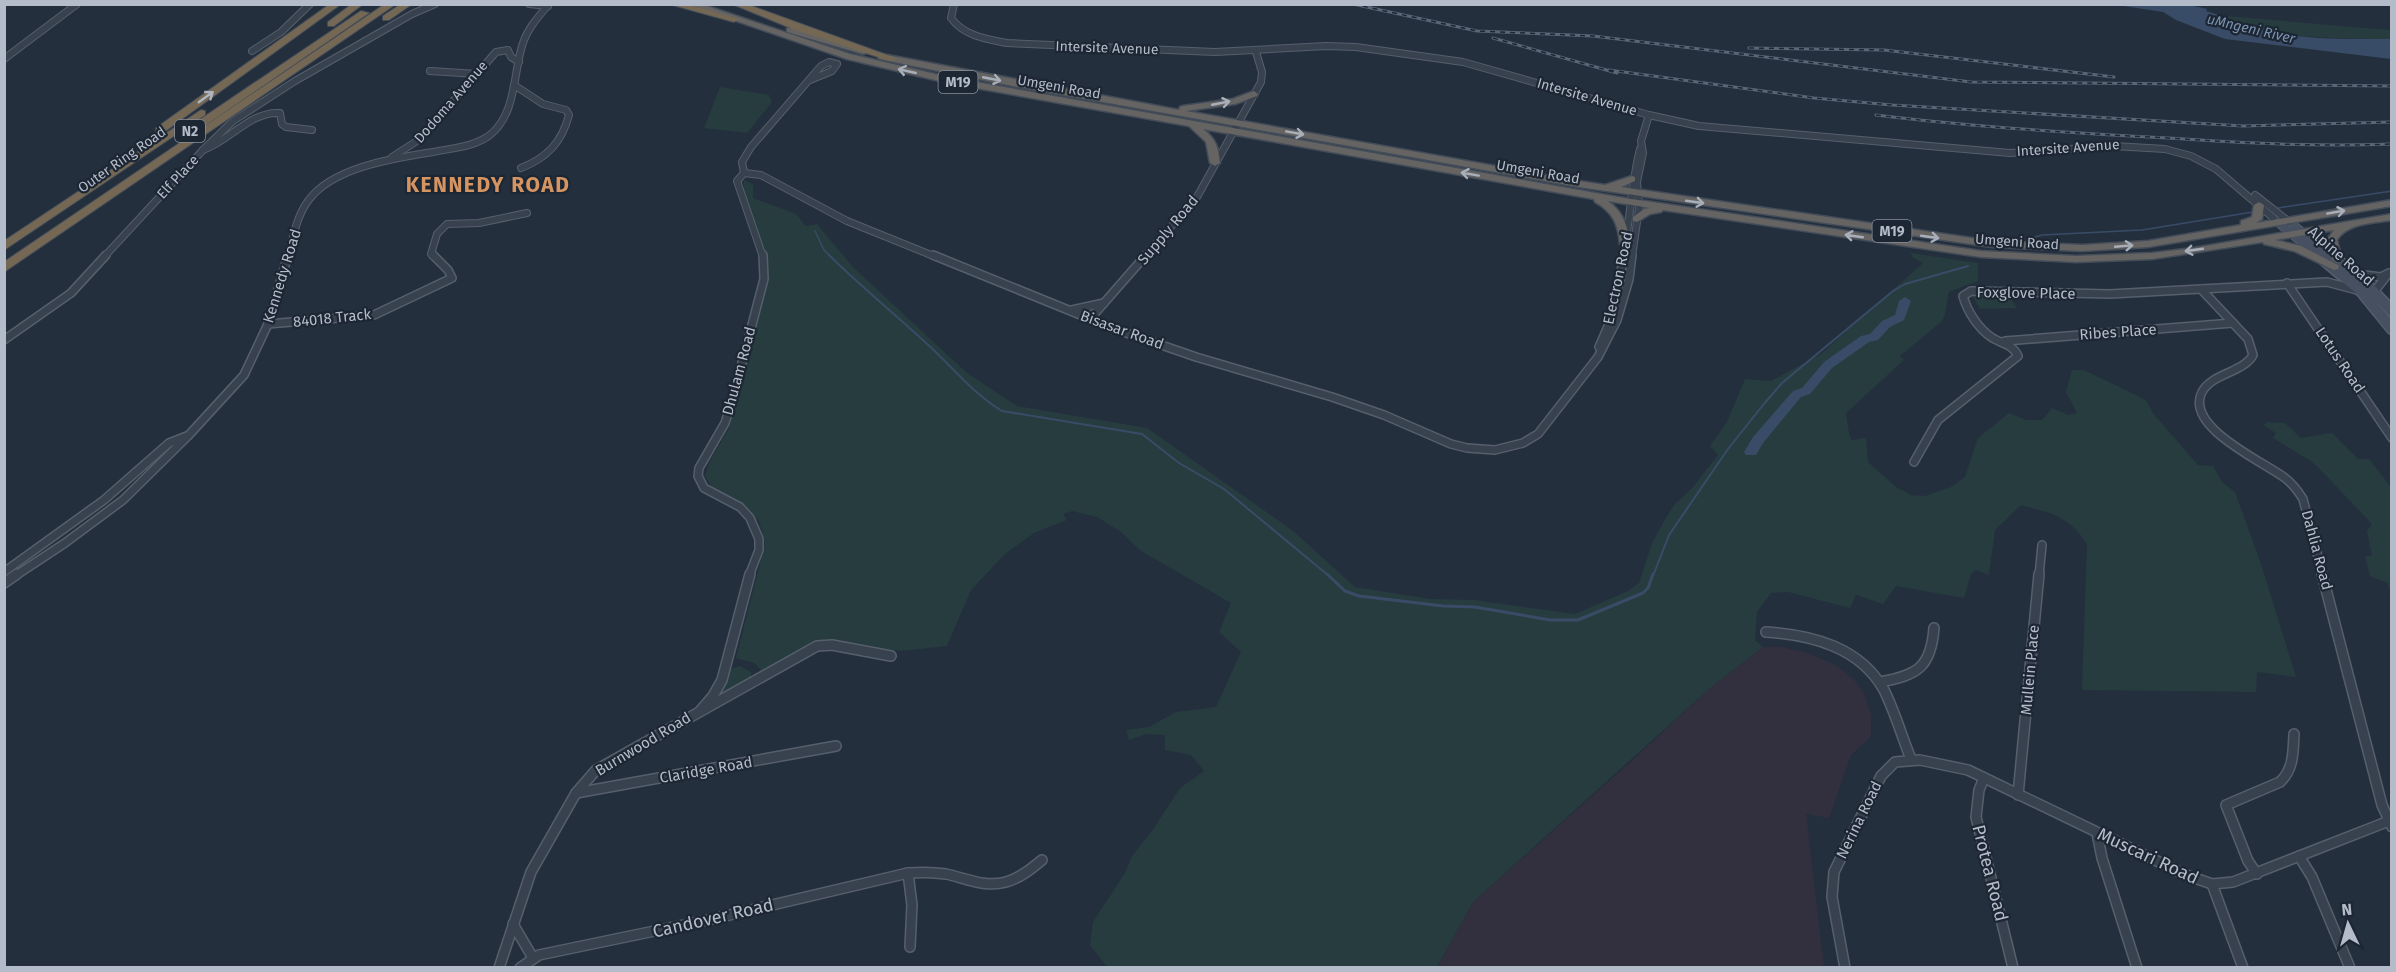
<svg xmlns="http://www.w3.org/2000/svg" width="2396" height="972" font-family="'Fira Sans',sans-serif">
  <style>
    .medical { fill: #32303f }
    .green { fill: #263c3f }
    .water { fill: #394c67 }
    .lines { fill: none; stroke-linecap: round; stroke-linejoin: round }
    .stream-far2 { stroke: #394c67; stroke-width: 1.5 }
    .stream-far1 { stroke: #394c67; stroke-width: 2 }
    .stream { stroke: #394c67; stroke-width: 3 }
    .river { fill: #394c67; fill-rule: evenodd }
    .minor-far2-casing { stroke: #565f6c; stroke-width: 8 }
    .minor-far1-casing { stroke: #565f6c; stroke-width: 10 }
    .minor-casing { stroke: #565f6c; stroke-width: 12 }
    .secondary-far1-casing { stroke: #565f6c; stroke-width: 10 }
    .secondary-casing { stroke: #565f6c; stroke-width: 13 }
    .trunk-casing { stroke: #434c59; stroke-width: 3 }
    .motorway-casing { stroke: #434c59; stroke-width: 2 }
    .minor-far2 { stroke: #38414e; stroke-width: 6 }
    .minor-far1 { stroke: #38414e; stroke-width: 7 }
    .minor { stroke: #38414e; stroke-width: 9 }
    .secondary-far1 { stroke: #465061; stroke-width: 8 }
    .secondary { stroke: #465061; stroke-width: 10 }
    .trunk { fill: #656462; fill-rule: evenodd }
    .motorway { fill: #746855; fill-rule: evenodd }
    .rail-casing { stroke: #5a6575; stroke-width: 3 }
    .rail { stroke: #1d2633; stroke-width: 1.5; stroke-dasharray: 5; stroke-linecap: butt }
    .oneway { stroke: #a8afba }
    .oneway2 { stroke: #aeb4bd }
    .labels { text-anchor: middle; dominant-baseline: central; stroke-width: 4.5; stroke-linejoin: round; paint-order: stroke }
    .far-water-label { font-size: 14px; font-style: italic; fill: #7c92b1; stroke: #1d2633 }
    .far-street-label { font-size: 14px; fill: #b4bcc9; stroke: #1d2633 }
    .shield { fill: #1d2633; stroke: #878f9c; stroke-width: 1.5 }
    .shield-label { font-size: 14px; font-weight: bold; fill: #b4bcc9 }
    .street-label { font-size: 15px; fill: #b4bcc9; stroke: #1d2633 }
    .near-street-label { font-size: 18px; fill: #b4bcc9; stroke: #1d2633 }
    .district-label { font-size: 21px; font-weight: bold; letter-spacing: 1.5px; fill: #d59563; stroke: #1d2633 }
  </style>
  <rect width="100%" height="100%" fill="#242f3e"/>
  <path class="medical" d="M1763,647h19l25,6 29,12 19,16 9,12 7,22v21l-20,19 -22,63 -23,-4 18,153 -387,1 36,-66 162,-144 74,-69z"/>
  <g class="green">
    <path d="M2225,16l165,14 1,9c-31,0 -147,0 -166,-23z"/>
    <path d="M720,87l49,8 3,7 -25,31 -43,-5z"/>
    <path d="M744,180l9,4v14l43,16 10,12 11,-2 36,43 114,106 50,33 130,22 145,102 63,57 75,12 44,1 101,14 53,-23 11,-8 13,-40 12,-22 10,-16 19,-18 25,-32 -8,-9 17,-24 18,-43 26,2 50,-27 102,-91 -10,-5 -2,-5 67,10v18l-29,11 -4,22 -3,7 -42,35 4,4 -58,53 3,21 3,6 14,-2 2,24 28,25 15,8 14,1 26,-9 14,-10 13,-39 31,-25 17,7h16l10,-12 16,7 9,-2 -11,-21 6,-22h12l62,30 7,13 45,52 15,1 10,17 12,9 27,75 34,110 -39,-5 -1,20 -174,-2 5,-146c-19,-29 -35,-30 -66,-39l-26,25 -6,45 -13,-5 -5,4 -7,24 -68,-12 -13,18 -27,-9 -6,13 -62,-16 -17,1 -14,19 -2,28 8,7 -54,42 -236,213 -36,65h-330l-17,-22 3,-23 32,-49 7,-17 20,-25 28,-43 24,-17 -13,-16 -26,-5v-15l-19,-1 -17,6 -3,-10 23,-3 27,-15 40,-5 25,-55 -22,-20 12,-29 -90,-52 -20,-19 -24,-15 -25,-6 -9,3 4,6 -33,13 -29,21 -34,36 -24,56 -46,5 -74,-9 -11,2 -54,27 -8,-8 -18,-5 29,-114 -6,-23 -12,-13 -34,-19 -8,-13 4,-13 20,-35 38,-147 1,-18 -25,-75z"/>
    <path d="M1972,295h36l9,13 -37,1z"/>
    <path d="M2267,422l18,1 16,15 31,-5 26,26h11l22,28v109l-3,-13 -18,-7 -5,-20h7l-5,-25 5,-7 -58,-61 -41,-25 3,-5 -13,-8z"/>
    <path d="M740,666l11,6v6l-32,18 12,-27z"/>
  </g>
  <path class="water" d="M2117,5h73l17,4 -1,2c18,5 33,14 51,18 43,11 91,10 134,10v20l-166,-20 -49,-19 -13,-8z"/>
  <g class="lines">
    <g class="stream-far2">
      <path d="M2278,208l114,-17"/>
      <path d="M815,231l9,19 7,7"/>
      <path d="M2028,239l14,-4 100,-5 111,-18"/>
    </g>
    <g class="stream-far1">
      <path d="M829,255c31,31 65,58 97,88 25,22 47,51 76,68l140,23 37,29 45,26 105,87"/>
      <path d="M1653,576l16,-41 59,-86 35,-44 19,-22 111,-92 12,-7 63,-18"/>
    </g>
    <path class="stream" d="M1327,574l18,17 14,5 84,10 32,1 75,13h28l65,-27 5,-5 5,-14"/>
    <path class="river" d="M1905,297l6,4 -7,19 -14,7 -12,13 -9,2 -37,26 -22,26 -9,3 -38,46 -7,12h-10l-2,-3 9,-15 40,-46 9,-3 22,-26 37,-26 9,-2 12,-13 13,-6 4,-14z"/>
    <g class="minor-far2-casing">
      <g id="minor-far2">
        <path d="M529,4l19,2"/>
        <path d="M954,4l-3,14c13,18 35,21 56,25l208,9 111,-6 30,1 107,15 186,53 50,11 311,27 104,-7 51,3 26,7 25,13 62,53"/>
        <path d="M252,51l29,-19 29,-28"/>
        <path d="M4,59l73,-55"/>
        <path d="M430,71l47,3"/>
        <path d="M514,85l29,19 23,6 3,5c-7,27 -22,43 -48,53"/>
        <path d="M203,150c27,-9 47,-39 77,-37l2,11 4,3 26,3"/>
        <path d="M392,157l28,-18 76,-87 12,-2 3,7 8,5"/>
        <path d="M744,173l17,2 86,46 89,36"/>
        <path d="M744,173l-2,-11 9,-15 70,-81 8,-4 8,2 -5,7 -22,9"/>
        <path d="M744,173l-7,8 26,76"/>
        <path d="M2255,195l32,25"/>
        <path d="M104,257l99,-107 30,-29 62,-40 117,-67 23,-10"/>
        <path d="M288,257c5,-18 8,-40 20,-56 24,-34 87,-43 125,-49 19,-4 41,-5 57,-17 26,-21 23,-59 32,-89 5,-17 16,-29 27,-42"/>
        <path d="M434,257l-3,-3 6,-20 10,-10 32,-1 48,-10"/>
        <path d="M1144,257l53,-60 64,-115 1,-10 -6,-20"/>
        <path d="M1623,257c7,-36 8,-72 17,-108"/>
        <path d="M1632,257l7,-49 -2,-26 6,-29 -2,-12 8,-26"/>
      </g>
    </g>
    <g class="minor-far1-casing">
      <g id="minor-far1">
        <path d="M933,255l182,74 81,28 136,40 52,18 67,29 16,4 28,2 28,-7 15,-9 60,-77 19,-37 12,-41 3,-24"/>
        <path d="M2356,274l25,3 8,-4"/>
        <path d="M2287,283l105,155"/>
        <path d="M2201,289l47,50 5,16c-10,18 -41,18 -51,37 -18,35 62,70 83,86 8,6 13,13 18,21l20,77"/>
        <path d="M2374,292l14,-18"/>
        <path d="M1072,310l32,-7"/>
        <path d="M1090,319l56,-64"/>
        <path d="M268,324l106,-9 78,-37 -4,-8 -15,-15"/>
        <path d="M4,340l67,-47 35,-38"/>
        <path d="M2005,341l228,-18"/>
        <path d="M1599,347l14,-32 11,-60"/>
        <path d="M1914,462l24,-42 80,-64c-6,-13 -17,-12 -27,-19 -13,-9 -24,-26 -28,-41l8,-5 139,3 217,-12 30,8"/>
        <path d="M4,572l100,-72 65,-57 18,-7"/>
        <path d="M15,576l50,-33 58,-43 65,-64 56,-61 24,-51 20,-69"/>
        <path d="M749,576l10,-26v-11l-9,-21 -10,-11 -36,-19 -6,-12 1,-8 26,-45 7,-22 32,-122 -1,-24"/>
        <path d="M2039,576l3,-31"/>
      </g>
    </g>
    <g class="minor-casing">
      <g id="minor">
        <path d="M2322,574l60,231 10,22"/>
        <path d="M4,583l13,-9"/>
        <path d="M1766,632c46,3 94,15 118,58 11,22 18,47 27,69"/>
        <path d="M1880,682c37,-7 51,-14 54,-54"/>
        <path d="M700,711l13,-15 9,-16 28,-106"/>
        <path d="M1984,778l-5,12 -3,27 37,151"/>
        <path d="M576,793l260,-47"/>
        <path d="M2018,795l21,-221"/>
        <path d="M2097,833l5,25 35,110"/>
        <path d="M2299,856l13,21 38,91"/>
        <path d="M908,873l4,32 -2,42"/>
        <path d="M2257,874l-9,-13 -22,-56 54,-23c14,-13 13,-30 14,-48"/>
        <path d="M2212,884l31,84"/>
        <path d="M513,924l20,34"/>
        <path d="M499,968l32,-96 45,-79 20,-23 221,-124 15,-1 59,11"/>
        <path d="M520,968l19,-13 178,-37 191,-45c13,-1 25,-1 38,1 19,4 39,14 60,8 14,-4 25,-13 36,-22"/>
        <path d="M1845,968l-13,-71 2,-25 47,-96 14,-14 25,-2 48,10 218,105 26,9 21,-2 156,-61"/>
      </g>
    </g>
    <g class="secondary-far1-casing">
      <g id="secondary-far1">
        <path d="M2278,222l42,35"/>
        <path d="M2295,227l37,30"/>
      </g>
    </g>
    <g class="secondary-casing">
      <g id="secondary">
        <path d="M2318,255l43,36 31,38"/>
        <path d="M2331,255l34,28 27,28"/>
      </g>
    </g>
    <g class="trunk-casing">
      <g id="trunk">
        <path d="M687,4h14l149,50 98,23 670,120 363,54 95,5 76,-3 42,-5 198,-34v6c-18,3 -45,3 -55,20l5,20 -5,3 -5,-3 -5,-20 7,-10 -59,10 26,6 37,19 1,2 -1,2 -4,1 -40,-19 -30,-7 -1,-2 -111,17 -76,3 -95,-5 -318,-47 -2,2 -11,2 -13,8 -4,-1v-4l11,-8 6,-1 -42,-7c15,11 20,25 22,43l-5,3 -5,-3c-2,-20 -7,-32 -25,-42l-1,-3 -391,-70c12,9 16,19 17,34l-5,3 -5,-3 -4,-21 -17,-16 -241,-43 -101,-24z"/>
        <path d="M787,28h6l77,24 -7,2 -76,-22z"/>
        <path d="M882,54l297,56 1,-3 3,-1 50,-7 21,-8 4,3 -1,2 -22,8 -49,7 393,70 26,4 27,-9 3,1v4l-14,6 371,54 90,4 66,-4 93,-16v-4l11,-4 2,-12 5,-3 5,3 -2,14 -6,4 136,-23v6l-244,41 -66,4 -90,-4 -413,-60 -566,-101 -134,-27 -1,-2z"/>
      </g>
    </g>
    <g class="motorway-casing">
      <g id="motorway">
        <path d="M330,4h11l-177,128h-8v-4z"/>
        <path d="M352,4h11l-29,22h-6v-4z"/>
        <path d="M385,4h11l-392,268v-10z"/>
        <path d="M401,4h11l-23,16h-6v-4z"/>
        <path d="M669,4h17l53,15 -5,3z"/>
        <path d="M732,4h14l152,55 -8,2 -97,-32z"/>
        <path d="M361,11l8,2 -169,116h-8v-4z"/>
        <path d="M201,110l4,1v4l-201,135v-9z"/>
      </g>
    </g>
    <use href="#minor-far2" class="minor-far2"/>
    <use href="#minor-far1" class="minor-far1"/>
    <use href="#minor" class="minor"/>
    <use href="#secondary-far1" class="secondary-far1"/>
    <use href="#secondary" class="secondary"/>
    <use href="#trunk" class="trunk"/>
    <use href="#motorway" class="motorway"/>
    <g class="rail-casing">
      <g id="rail">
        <path d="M1353,4l124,27 116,5 378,46 421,4"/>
        <path d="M1493,38l124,35"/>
        <path d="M1749,48l135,2 230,27"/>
        <path d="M1609,70l205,28 78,7 351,21 149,-4"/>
        <path d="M1876,115c97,12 194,18 292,23 75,5 149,9 224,6"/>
      </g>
    </g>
    <use href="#rail" class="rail"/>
  </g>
  <defs><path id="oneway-shaft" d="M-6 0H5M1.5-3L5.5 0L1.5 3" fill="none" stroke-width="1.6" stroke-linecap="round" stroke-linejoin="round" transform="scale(1.5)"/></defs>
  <g class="oneway">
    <use href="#oneway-shaft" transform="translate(907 71) rotate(-167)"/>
    <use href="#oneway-shaft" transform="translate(992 79) rotate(11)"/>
    <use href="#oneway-shaft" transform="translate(1221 103) rotate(-11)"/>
    <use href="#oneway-shaft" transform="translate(1295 133) rotate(10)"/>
    <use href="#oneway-shaft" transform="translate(1470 174) rotate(-170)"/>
    <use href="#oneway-shaft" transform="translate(1695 202) rotate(8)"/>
    <use href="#oneway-shaft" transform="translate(2336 212) rotate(-10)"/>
    <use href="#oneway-shaft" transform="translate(1854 236) rotate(-172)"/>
    <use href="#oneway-shaft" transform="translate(1930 237) rotate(8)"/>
    <use href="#oneway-shaft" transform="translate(2124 246) rotate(-5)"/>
    <use href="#oneway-shaft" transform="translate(2194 250) rotate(172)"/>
  </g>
  <use class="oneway2" href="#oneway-shaft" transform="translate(206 97) rotate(-36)"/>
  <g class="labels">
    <g class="far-water-label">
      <text transform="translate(2251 29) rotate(13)">uMngeni River</text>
    </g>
    <g class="far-street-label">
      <text transform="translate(1107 48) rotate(2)">Intersite Avenue</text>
      <text transform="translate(1059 87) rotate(10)">Umgeni Road</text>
      <text transform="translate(1587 97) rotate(16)">Intersite Avenue</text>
      <text transform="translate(451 102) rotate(-49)">Dodoma Avenue</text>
      <text transform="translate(2068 148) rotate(-4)">Intersite Avenue</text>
      <text transform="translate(122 160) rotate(-35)">Outer Ring Road</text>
      <text transform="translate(1538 172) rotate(10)">Umgeni Road</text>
      <text transform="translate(178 177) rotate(-47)">Elf Place</text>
      <text transform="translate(2017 242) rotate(4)">Umgeni Road</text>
    </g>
    <g class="shield">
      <rect x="938.5" y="71" width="39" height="22" rx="4.5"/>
      <rect x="175" y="120" width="30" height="22" rx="4.5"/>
      <rect x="1872.5" y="220" width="39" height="22" rx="4.5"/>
    </g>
    <g class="shield-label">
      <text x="958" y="82">M19</text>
      <text x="190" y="131">N2</text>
      <text x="1892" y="231">M19</text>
    </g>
    <g class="street-label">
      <text transform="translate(1168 230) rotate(-50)">Supply Road</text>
      <text transform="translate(2341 256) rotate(41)">Alpine Road</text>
      <text transform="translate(282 276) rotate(-73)">Kennedy Road</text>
      <text transform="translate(1618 278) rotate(-78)">Electron Road</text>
      <text transform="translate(2026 293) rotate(1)">Foxglove Place</text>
      <text transform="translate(332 318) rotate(-6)">84018 Track</text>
      <text transform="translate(1122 330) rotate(20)">Bisasar Road</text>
      <text transform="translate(2118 332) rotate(-4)">Ribes Place</text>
      <text transform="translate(2340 360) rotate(56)">Lotus Road</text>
      <text transform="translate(739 371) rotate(-75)">Dhulam Road</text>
      <text transform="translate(2317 550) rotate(75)">Dahlia Road</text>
      <text transform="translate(2030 670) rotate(-85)">Mullein Place</text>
      <text transform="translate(643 744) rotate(-31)">Burnwood Road</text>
      <text transform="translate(706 770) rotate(-10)">Claridge Road</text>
      <text transform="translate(1859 820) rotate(-64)">Nerina Road</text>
    </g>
    <g class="near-street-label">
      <text transform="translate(2148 856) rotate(25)">Muscari Road</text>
      <text transform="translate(1990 873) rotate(76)">Protea Road</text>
      <text transform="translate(713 918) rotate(-13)">Candover Road</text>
    </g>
    <g class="district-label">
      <text x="488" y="185">KENNEDY ROAD</text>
    </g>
  </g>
  <rect width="2396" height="972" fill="none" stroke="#b4bcc9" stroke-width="12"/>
  <g transform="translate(2348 924) rotate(355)" stroke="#1d2633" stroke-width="4.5" paint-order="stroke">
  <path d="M0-4.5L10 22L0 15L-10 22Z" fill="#b4bcc9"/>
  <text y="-9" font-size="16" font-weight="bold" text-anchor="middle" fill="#b4bcc9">N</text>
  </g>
</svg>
